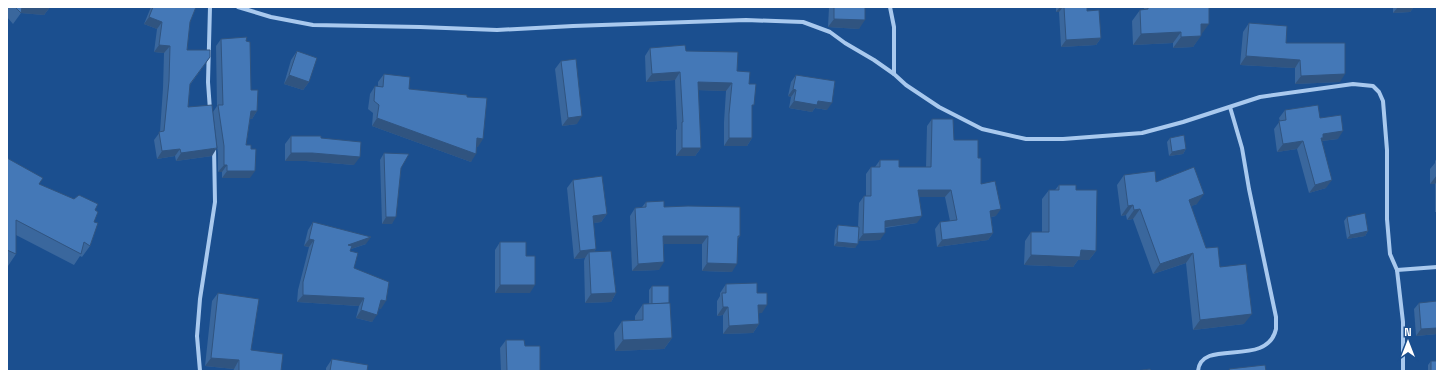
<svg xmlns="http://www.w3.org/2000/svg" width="1444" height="378" font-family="'Space Grotesk',sans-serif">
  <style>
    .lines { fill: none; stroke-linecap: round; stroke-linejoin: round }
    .minor { stroke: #a9c9ee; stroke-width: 4 }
    .wall { fill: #3a679d }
    .shaded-wall { fill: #305480 }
    .building { fill: #4478b7; stroke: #305480 }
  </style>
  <rect width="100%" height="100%" fill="#1b4f8f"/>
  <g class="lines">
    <g class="minor">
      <path d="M238,7l33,10 42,8 107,2 77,3 76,-4 173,-6 57,2 27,10 15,11 29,17 20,14 12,11 33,22 43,22 44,10h37l79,-6 41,-11 77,-25 93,-13 20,2 6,6 4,9 4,49v69l3,35 7,16 6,52v49"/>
      <path d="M890,7l4,20v47"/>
      <path d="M210,110l-2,-28 2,-75"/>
      <path d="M1397,270l40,-3"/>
      <path d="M200,371l-3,-35 3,-37 15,-97 -1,-55"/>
      <path d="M1198,371c3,-34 69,-2 78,-42 0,-3 0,-8 0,-12l-27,-128 -7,-41 -12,-41"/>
    </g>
  </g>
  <g class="wall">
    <path d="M7,7h43l-6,8 -23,-2 -8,11 -6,-7z"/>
    <path d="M151,7h45l-6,15 -3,28 23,7 -20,28 -2,22 24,49 -36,5 -1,-5 -18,3 -3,-19 6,-8 3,-44 1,-35 -10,-1 3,-23 -13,-5z"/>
    <path d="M829,7h36l-6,22 -31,-2z"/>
    <path d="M1056,7h31v4l14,27 -5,7 -35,2 -2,-35h-3z"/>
    <path d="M1145,7h64l-8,28 -8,12 -20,1v-5l-40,2 -1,-24 8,-11h3z"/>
    <path d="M1393,7h21l-4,5 -17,1z"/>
    <path d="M1249,23l37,20 54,39 -45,2v-16l-55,-3 3,-33z"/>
    <path d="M221,39l25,2 5,49 6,21 -5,8h-2l-4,26 4,33h-28v-6h-4v-18l-5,-42 4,-6 -1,-60z"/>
    <path d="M650,48l36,3 51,20 12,13 3,24v30l-5,8h-23v-24l2,-31 -28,-1 3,58 -6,8h-19v-26l1,-1 -2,-49 -29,2 -1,-26z"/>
    <path d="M297,51l12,31 -6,8 -19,-6 7,-24z"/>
    <path d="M561,61l16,63 -15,2 -7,-57z"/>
    <path d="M384,74l25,15 58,8 11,50 -2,-1 -5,16 -99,-36 1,-13 -5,-4 2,-15 5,-8 3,1v-5z"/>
    <path d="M796,75l31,35 -12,-2 -3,4 -23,-4 2,-11 -3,-1 3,-14z"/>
    <path d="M1285,110l35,8 18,21 -16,2 4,47 -17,5 -12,-44 -20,3 -3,-23 6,-8 -1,-3z"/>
    <path d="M932,119l22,21 24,18 3,26 15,32 -5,1 2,16 -5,7 -51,7 -2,-18 5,-7 10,-1 -5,-24h-26l-2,26 -32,5 -5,12 -22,1 -3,7 -21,-2 1,-16 3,-5 20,2 1,-24 5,-7h2v-22l5,-7h4l5,-7 19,7h27l1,-41z"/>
    <path d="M291,136l30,2 33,27 -48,-4h-21v-17z"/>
    <path d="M1170,138l16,11 -3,5 -14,2 -2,-14z"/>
    <path d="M384,153l17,15 -9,56h-10l-2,-64z"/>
    <path d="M7,158l32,26 56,26 -1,12 -4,24 -8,11 -2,-1 -6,9 -58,-30v19l-8,12 -1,-1z"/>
    <path d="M1437,158v54h-2v-28h-5v-15l5,-6v-2z"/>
    <path d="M1124,175l32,7 41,22 -6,2 15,42 14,19 24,57 -51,6 -7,-67 -33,11 -20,-55 -6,1 -1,-5 -5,1 -4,-31z"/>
    <path d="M573,180l34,34 -6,8 -8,1 3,26 -2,3 22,41 -5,9 -26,1 -1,-42 1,-3 -11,1 -7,-71z"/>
    <path d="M1059,185l17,5 20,61 -7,9h-11l-5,7 -49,-2 1,-24 6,-9h11v-33l7,-9h6z"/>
    <path d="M646,202l18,5 76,29 -3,4 -5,32 -30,-1v-27h-38l-5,26 -27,1 -2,-55 5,-8 7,-1z"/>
    <path d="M1347,217l21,14 -3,5 -18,3 -3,-18z"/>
    <path d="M313,222l53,22 -15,5 -1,2 4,17 27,41 -2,-1 -7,14 -16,-4 3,-12 -62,-4 1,-12 11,-43 -5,-1 4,-16z"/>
    <path d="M500,242l26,14 4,37h-35v-43z"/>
    <path d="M726,284l31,9 5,20h-4l1,11 -6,9 -30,1v-19l-6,1v-15l3,-5v-3z"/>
    <path d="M652,286l17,17 3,35 -8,11 -49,2 -1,-18 8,-12 13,-1v-4l8,-12h6v-14z"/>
    <path d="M218,293l33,57 30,21h-48l1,-2 -29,-3 7,-65z"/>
    <path d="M1419,303l18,31 -21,2 -2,-27z"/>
    <path d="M506,340l19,6 15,25h-39l-1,-23z"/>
    <path d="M332,359l35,12h-41v-3z"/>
    <path d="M1431,361l6,10h-9v-6z"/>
  </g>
  <g class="shaded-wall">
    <path d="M20,7h30l-6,8 -24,-2z"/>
    <path d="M1060,7h3l-4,5h-3z"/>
    <path d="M1398,7h16l-4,5 -17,1z"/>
    <path d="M149,17l13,5 -5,7 -13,-5z"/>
    <path d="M834,19l31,1 -6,9 -31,-2z"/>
    <path d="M1201,24h8l-8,11z"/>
    <path d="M1181,32l-8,11 -40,2 8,-11z"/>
    <path d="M1201,36l-8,11 -20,1 8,-11z"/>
    <path d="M1101,38l-5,7 -35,2 5,-7z"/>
    <path d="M159,45l11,1 -6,7 -10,-1z"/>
    <path d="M1246,56l54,4 -5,8 -55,-3z"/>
    <path d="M680,72l-5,8 -29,2 6,-8z"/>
    <path d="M1345,74l-5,8 -45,2 6,-8z"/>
    <path d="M289,75l20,7 -6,8 -19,-6z"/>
    <path d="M698,82l34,1 -6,8 -34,-1z"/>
    <path d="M793,89l3,1 -5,7 -3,-1z"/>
    <path d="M794,101h24l14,2 -5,7 -12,-2 -3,4 -23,-4z"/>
    <path d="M251,111h6l-5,8 -7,-1z"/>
    <path d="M582,116l-5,8 -15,2 6,-8z"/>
    <path d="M377,118l99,36 -5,8 -99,-36z"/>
    <path d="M1343,131l-5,8 -17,2 -3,5 5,-12z"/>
    <path d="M477,138l6,1 -5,8 -7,-1z"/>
    <path d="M729,138h23l-5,8h-23z"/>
    <path d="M1303,141l-6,8 -20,3 6,-8z"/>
    <path d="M217,148l-5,8 -36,5 5,-8z"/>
    <path d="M682,148h19l-6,8h-19z"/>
    <path d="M180,149l-5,7 -18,3 5,-8z"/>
    <path d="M1186,149l-3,5 -14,2 3,-4z"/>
    <path d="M291,153h21l48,4 -6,8 -48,-4h-21z"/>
    <path d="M224,165h3l-5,7h-4z"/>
    <path d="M227,171h28l-5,7h-28z"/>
    <path d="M1437,175v6l-2,3h-5z"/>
    <path d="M1332,180l-6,8 -17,5 6,-8z"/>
    <path d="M918,190h33l-6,7h-32z"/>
    <path d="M1204,194l-7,10 -15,6 7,-10z"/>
    <path d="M1133,205l-7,10 -5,1 7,-10z"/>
    <path d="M1001,209l-5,7 -11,2 5,-7z"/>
    <path d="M1140,209l-7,10 -6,1 7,-10z"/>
    <path d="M607,214l-6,8 -14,2 6,-8z"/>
    <path d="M922,216l-5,7 -38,5 6,-7z"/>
    <path d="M386,217h10l-4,7h-10z"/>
    <path d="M1368,231l-3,5 -18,3 3,-4z"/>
    <path d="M885,233l-5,7 -22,1 5,-7z"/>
    <path d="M993,233l-5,7 -51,7 5,-7z"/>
    <path d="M663,236h45l-6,8h-44z"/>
    <path d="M371,237l-5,7 -24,8 6,-7z"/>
    <path d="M309,239l5,1 -5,7 -5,-1z"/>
    <path d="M837,242l21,2 -3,4 -21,-2z"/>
    <path d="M596,249l-6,9 -1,-6 -4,6 -11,1 6,-8z"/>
    <path d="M1081,250l15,1 -7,9h-11l-5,7 -49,-2 7,-10z"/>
    <path d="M1193,253l-7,10 -33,11 7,-10z"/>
    <path d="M664,262l-5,8 -27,1 6,-7z"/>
    <path d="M707,263l30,1 -5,8 -30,-1z"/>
    <path d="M500,285h35l-5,8h-35z"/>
    <path d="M616,293l-5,9 -26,1 6,-9z"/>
    <path d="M303,295l61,3 -5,8 -62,-4z"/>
    <path d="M381,300l5,1 -5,8 -5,-1z"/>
    <path d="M758,305h9l-5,8 -10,1z"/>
    <path d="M723,307h5l-5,8 -6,1z"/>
    <path d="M361,310l16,5 -5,7 -16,-4z"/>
    <path d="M1252,314l-8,10 -51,6 7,-10z"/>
    <path d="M759,324l-6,9 -30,1 6,-8z"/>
    <path d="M1437,328v6l-21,2 5,-7z"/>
    <path d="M672,338l-8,11 -49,2 8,-11z"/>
    <path d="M211,358l28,2 -5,9 -29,-3z"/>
  </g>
  <g class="building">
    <path d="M15,7h7l-1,6z"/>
    <path d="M153,7h43l-6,15 -3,28h23v7l-20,27 -2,23 24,-2 5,43 -36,5 -1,-4 -18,2 -3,-19 5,-1 5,-50 1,-35 -11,-1 3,-23 -13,-5z"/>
    <path d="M834,7h31v13l-31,-1z"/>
    <path d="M1064,7h23v4l12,-1 2,28 -35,2z"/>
    <path d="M1148,7h61v17h-8v12l-20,1v-5l-40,2 -1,-24 8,-1z"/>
    <path d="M1249,23l38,3 -1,17h59v31l-44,2 -1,-16 -54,-4z"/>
    <path d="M247,37l-1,4 4,1 1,48h7l-1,21h-6l-5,34h5v4h5l-1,22h-28v-6h-3v-19l-6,-41h5l-2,-66z"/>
    <path d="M685,45l1,6 52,1 -1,19 13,1 -1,12h7l-2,21h-2v33h-23v-24l3,-31 -34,-1 3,66h-19v-26h1l-3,-50 -28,2 -2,-26z"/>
    <path d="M297,51l20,7 -8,24 -20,-7z"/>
    <path d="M576,59l6,57 -14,2 -7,-57z"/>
    <path d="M384,74l26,3 -1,12 58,6v2l20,1 -4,41 -6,-1 -1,16 -99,-36 2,-13 -5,-4 1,-15 8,1z"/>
    <path d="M796,75l39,6 -3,22 -14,-2 -1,4 -23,-4 2,-11 -3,-1z"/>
    <path d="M1318,105l2,13 21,-3 2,16 -20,3v4h-2l11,42 -17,5 -12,-44 -20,3 -4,-23 7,-1 -1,-10z"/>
    <path d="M932,119h21l1,21h24v18h3v26l14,-3 6,28 -11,2 3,22 -51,7 -2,-18 17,-2 -6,-30h-33l4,26 -37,5v12l-22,1 1,-38h7v-29h9v-7h19v7h32z"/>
    <path d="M1184,135l2,14 -14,3 -2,-14z"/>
    <path d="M291,136h30v2l40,4 -1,15 -48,-4h-21z"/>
    <path d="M384,153l25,1 -8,14 -5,49h-10z"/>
    <path d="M7,158l36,20 -4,6 35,15 5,-4 19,9 -3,6 3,2 -4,10 4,1 -8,23 -6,-4 -3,12 -65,-34v34l-9,-4z"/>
    <path d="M1194,167l10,27 -15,6 17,48 12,-1 2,20 26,-3 6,50 -52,6 -7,-67 -33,11 -20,-55 -6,1 -1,-5 -5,1 -4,-31 31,-4 1,11z"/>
    <path d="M602,176l5,38 -14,2 3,33 -16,2 -7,-71z"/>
    <path d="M1059,185h17v5h21l-1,61 -15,-1 -1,7 -49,-2v-23h18v-42h10z"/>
    <path d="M664,201v6l24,-1 52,1v29h-2l-1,28 -30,-1 1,-27h-45l1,26 -26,2 -3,-56 11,-1v-5z"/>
    <path d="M1365,213l3,18 -18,4 -3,-18z"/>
    <path d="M313,222l58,15 -23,8 4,1 -2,5 8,2 -4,15 35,14 -3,19 -5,-1 -4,15 -16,-5 3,-12 -61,-3v-13l11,-42 -5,-1z"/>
    <path d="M838,225l21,2 -1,17 -21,-2z"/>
    <path d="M500,242h26v14h9v29h-35z"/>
    <path d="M611,251l5,42 -25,1 -2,-42z"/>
    <path d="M757,283v10h10v12h-9l1,19 -30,2 -1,-19h-5l-1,-14h4v-9z"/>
    <path d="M652,286h17v17l-17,1z"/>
    <path d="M218,293l41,6 -8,51 32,4 -2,17h-42v-11l-28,-2z"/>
    <path d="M1437,301v27l-16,1 -2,-26z"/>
    <path d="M670,303l2,35 -49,2 -1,-19 21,-1v-16z"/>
    <path d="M506,340h18l1,6h15v25h-33z"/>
    <path d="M332,359l36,6 -1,6h-37z"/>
    <rect x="1431" y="361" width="6" height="10"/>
    <path d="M1265,365l1,6h-36l-1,-2z"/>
    <path d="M1150,369l1,2h-16z"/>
  </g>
  <rect width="1444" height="378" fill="none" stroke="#ffffff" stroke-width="16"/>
  <g transform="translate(1408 342)" stroke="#1b4f8f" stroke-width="3" paint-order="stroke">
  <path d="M0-3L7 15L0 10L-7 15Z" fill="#ffffff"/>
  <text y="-6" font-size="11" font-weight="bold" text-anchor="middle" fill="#ffffff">N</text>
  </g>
</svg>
